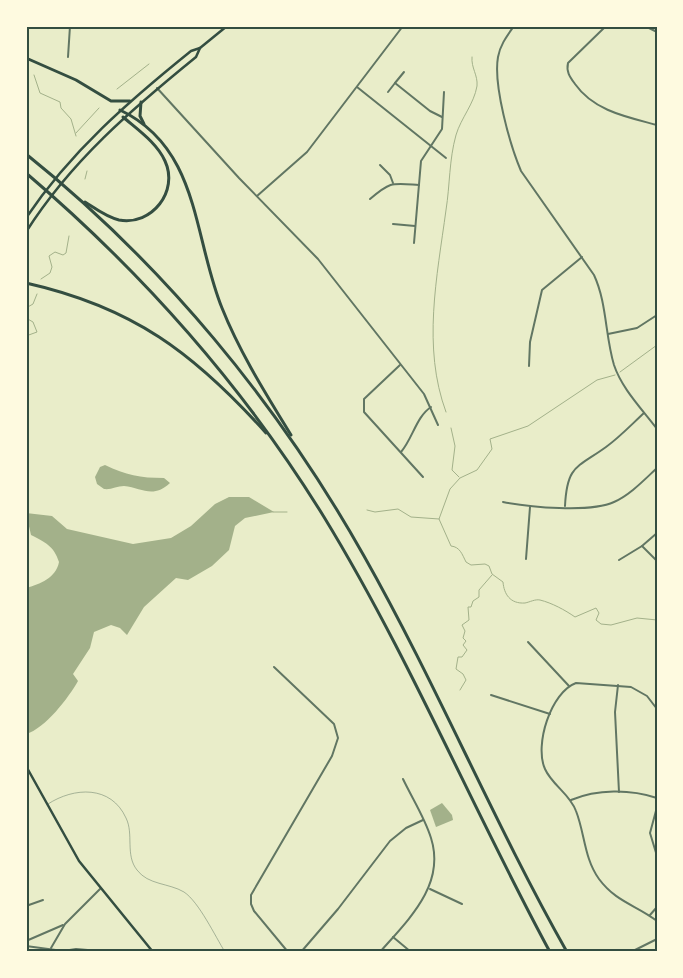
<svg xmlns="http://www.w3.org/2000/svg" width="683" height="978" font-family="Poppins,sans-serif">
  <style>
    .water { fill: #a3b18a }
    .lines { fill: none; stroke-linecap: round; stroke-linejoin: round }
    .stream { stroke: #a3b18a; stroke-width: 1 }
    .service { stroke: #617663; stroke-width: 0.5 }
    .minor { stroke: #617663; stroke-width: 2 }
    .secondary { stroke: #344e41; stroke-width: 2.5 }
    .motorway { stroke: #344e41; stroke-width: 3 }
    .neatline { fill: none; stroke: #344e41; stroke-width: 2 }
  </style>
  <rect width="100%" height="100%" fill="#e9edc9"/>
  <g class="water">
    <path d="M105,465c21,10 35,13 59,13l6,5c-17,16 -28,5 -46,3 -7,0 -13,4 -20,3l-7,-5 -2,-7 5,-10z"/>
    <path d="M229,497h20l25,15 -29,6 -10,8 -6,24 -17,16 -24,14 -12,-2 -32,29 -17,28 -7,-7 -9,-3 -17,7 -4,16 -17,26 5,7c-9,16 -33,48 -52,53v-146c14,-4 30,-10 33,-26 -5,-16 -14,-20 -28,-27l-5,-22 26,3 15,13 66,15 38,-6 20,-12 24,-22z"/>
    <path d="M442,803l10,12 1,5 -17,7 -6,-17z"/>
  </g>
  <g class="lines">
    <g class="stream">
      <path d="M34,75l6,18 20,9 1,6 10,11 5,17"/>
      <path d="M117,89l32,-25"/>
      <path d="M76,133l23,-25"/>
      <path d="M85,179l2,-8"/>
      <path d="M41,279l9,-6 2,-6 -3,-11 6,-4 8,3 3,-2 3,-17"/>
      <path d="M26,308l7,-4 4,-10"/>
      <path d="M26,318l7,4 4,10 -11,4"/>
      <path d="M620,372l37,-27"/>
      <path d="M615,375l-18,5 -69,46 -38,13 2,10 -15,21 -17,8 -10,11 -11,30 12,27c9,1 11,8 15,16l5,3 14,-1 4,2 3,8 11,8c1,12 7,22 22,21 5,-1 10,-4 15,-3 12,3 25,10 35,17l21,-9 3,5 -3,7 5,4 10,1 26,-7 20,2"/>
      <path d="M446,412c-24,-65 -9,-135 0,-202 4,-25 3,-50 10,-75 5,-17 18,-31 21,-49 1,-11 -6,-18 -5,-29"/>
      <path d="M451,428l4,18 -3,24 7,7"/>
      <path d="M367,510l8,2 23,-3 13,8 28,2"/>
      <path d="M273,512h14"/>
      <path d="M460,690l6,-10 -3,-6 -7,-5 2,-12h4l5,-7 -4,-5 3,-4 -3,-3 2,-7 -3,-6 7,-5 -1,-13h3l2,-6 6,-4v-7l13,-15"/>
    </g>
    <path class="service" d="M48,804c26,-17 63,-19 78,14 8,16 -1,37 11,52 11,15 32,13 47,22 15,10 31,44 41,60"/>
    <g class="minor">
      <path d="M514,26c-7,10 -14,19 -16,31 -5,28 12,88 23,114l73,104c13,28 11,60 20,90 8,24 28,44 43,64"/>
      <path d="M606,26l-38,37c-2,9 2,14 7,21 19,27 52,33 82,41"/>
      <path d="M645,26l12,6"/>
      <path d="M68,57l2,-31"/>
      <path d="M404,72l-9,11 35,28 12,6"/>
      <path d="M357,87l89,71"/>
      <path d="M157,88l82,90 79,81 106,135 14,31"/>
      <path d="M388,92l7,-9"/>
      <path d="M380,165l10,10 3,8"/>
      <path d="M257,196l50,-44 96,-126"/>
      <path d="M370,199c21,-18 22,-16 49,-14"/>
      <path d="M393,224l22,2"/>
      <path d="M414,243l7,-82 21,-32 2,-37"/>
      <path d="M608,334l29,-6 20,-13"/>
      <path d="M400,365l-36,34v13l59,65"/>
      <path d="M529,366l1,-24 12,-52 40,-33"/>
      <path d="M401,452c12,-14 15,-35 30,-45"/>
      <path d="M503,502c26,5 87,11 111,0 16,-7 30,-22 43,-34"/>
      <path d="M565,506c2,-41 12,-38 41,-59 14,-10 26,-23 38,-34"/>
      <path d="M642,546l15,15"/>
      <path d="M526,559l4,-52"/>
      <path d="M619,560l23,-14 15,-13"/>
      <path d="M528,642l41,44"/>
      <path d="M274,667l60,57 4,14 -6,18 -81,139v9l3,7 34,41"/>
      <path d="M618,685l-3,27 4,80"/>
      <path d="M491,695l59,19"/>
      <path d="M657,709l-10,-13 -16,-9 -55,-4c-25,9 -42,62 -31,86 7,16 25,25 31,42 9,23 8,47 23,68 17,23 37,26 58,42"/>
      <path d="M571,800c26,-11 59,-11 86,-2"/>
      <path d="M657,807l-7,26 7,23"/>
      <path d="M430,889l32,15"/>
      <path d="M26,906l17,-6"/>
      <path d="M650,915l7,-8"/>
      <path d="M393,937l18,15"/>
      <path d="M26,941l37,-16"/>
      <path d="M26,946l37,5 13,-2 35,3"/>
      <path d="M51,948l14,-24 35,-35"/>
      <path d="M301,952l37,-43 52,-68 16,-13 17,-8"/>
      <path d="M380,952c28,-32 66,-67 51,-114 -6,-20 -19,-40 -28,-59"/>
      <path d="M631,952l26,-13"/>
    </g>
    <g class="secondary">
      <path d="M26,218c45,-67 103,-117 165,-167l9,-3"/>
      <path d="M26,232c45,-71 106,-123 170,-175l4,-9 27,-22"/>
      <path d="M26,766l53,95 74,91"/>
    </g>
    <g class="motorway">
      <path d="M26,58l50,22 35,21h19"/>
      <path d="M141,102l-1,14 4,8"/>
      <path d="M120,110c80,38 73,127 102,198 18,45 44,86 69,127"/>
      <path d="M26,154c137,110 252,249 338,402 73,129 130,267 203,396"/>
      <path d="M26,173c116,99 218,214 298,344 85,139 148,291 226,435"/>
      <path d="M85,202c11,7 21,15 34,18 33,6 60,-29 46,-59 -8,-18 -27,-31 -42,-44"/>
      <path d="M26,283c107,24 168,70 240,150"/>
    </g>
  </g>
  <rect width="683" height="978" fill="none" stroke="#fefae0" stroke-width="55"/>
  <rect x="28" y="28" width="628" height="922" class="neatline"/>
</svg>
